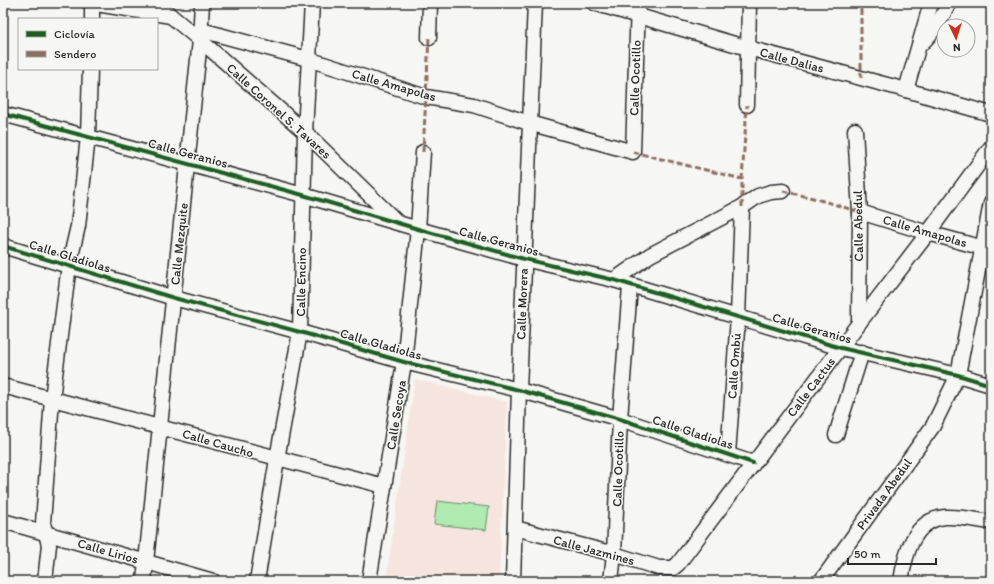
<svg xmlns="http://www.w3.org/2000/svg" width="994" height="584" font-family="Itim,sans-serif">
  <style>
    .built { fill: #f6e5de }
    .green { fill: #afebb0; stroke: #6d8b6e }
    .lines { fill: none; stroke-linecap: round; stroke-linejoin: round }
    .minor-casing { stroke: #2b2b2b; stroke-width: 17 }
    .minor { stroke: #f6f6f2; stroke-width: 14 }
    .quiet { stroke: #8d6e63; stroke-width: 3; stroke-dasharray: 6 3; stroke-linecap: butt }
    .cycleway-casing { stroke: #f6f6f2; stroke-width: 6 }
    .cycleway { stroke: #1b5e20; stroke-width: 4 }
    .labels { text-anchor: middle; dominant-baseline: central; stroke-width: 3; stroke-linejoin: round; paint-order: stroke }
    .street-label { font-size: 13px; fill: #2b2b2b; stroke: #f6f6f2 }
  </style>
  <rect width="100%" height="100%" fill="#f6f6f2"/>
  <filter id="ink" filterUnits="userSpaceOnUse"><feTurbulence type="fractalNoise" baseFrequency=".025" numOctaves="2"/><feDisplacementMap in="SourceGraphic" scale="8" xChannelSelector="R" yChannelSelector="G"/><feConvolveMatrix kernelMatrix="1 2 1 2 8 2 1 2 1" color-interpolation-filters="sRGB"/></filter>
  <g filter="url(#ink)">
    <path class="built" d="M415,379l92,23 -8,179h-113z"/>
    <path class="green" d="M437,501l52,6 -3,23 -52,-6z"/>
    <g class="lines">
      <g class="minor-casing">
        <g id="minor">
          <path d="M90,3l81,13"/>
          <path d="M157,3l14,13 29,24 105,92 91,89"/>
          <path d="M594,3l154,45 158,42 85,24"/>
          <path d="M92,19v-15"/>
          <path d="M201,30l107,29 118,38 48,8 55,18 104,29 5,-149"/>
          <path d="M429,38l1,-35"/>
          <path d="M921,44c13,-12 20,-25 28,-41"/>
          <path d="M906,90l25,-87"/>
          <path d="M747,105l2,-102"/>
          <path d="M3,114l300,81 115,34 106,30 90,21 227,68 117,27 33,10"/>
          <path d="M855,130l5,82 -1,111"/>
          <path d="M860,212l68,21 63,17"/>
          <path d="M3,246l171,52 126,34 104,30 115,28 101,29 133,44"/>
          <path d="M614,280l36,-25 92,-48 16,-11 13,-4 12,-1"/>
          <path d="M3,386l381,100"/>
          <path d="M836,435l26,-83"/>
          <path d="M728,454l10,-137 4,-110"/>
          <path d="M3,521l210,60"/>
          <path d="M515,528l99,26 45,14h14l5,-4 181,-241 69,-90 63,-86"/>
          <path d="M45,581l4,-36 -6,-22 9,-124 17,-134 9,-39 10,-89 2,-68"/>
          <path d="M144,581l56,-541 2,-37"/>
          <path d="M257,581l20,-122 23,-127 5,-200 7,-129"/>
          <path d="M369,581l35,-219 14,-133 5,-77"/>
          <path d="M513,581l6,-191 16,-387"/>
          <path d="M611,581l3,-27 6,-135 10,-133"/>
          <path d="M821,581l112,-155 25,-51 33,-172"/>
          <path d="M901,581c4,-26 12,-61 44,-64 15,-1 31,3 46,5"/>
        </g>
      </g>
      <use href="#minor" class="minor"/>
      <g class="quiet">
        <path d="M861,78v-75"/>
        <path d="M423,152l6,-114"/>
        <path d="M633,152l109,27"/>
        <path d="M783,191l30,7 47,14"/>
        <path d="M742,207v-28l5,-74"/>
      </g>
      <g class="cycleway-casing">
        <g id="cycleway">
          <path d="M3,114l300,81 115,34 106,30 90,21 227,68 117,27 33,10"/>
          <path d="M3,246l171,52 126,34 104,30 115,28 101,29 133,44"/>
        </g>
      </g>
      <use href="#cycleway" class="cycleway"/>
    </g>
  </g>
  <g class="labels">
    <g class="street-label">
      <text transform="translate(792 60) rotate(15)">Calle Dalias</text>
      <text transform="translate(635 78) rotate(-88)">Calle Ocotillo</text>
      <text transform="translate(394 85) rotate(16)">Calle Amapolas</text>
      <text transform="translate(279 111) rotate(42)">Calle Coronel S. Tavares</text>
      <text transform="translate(188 153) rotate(15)">Calle Geranios</text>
      <text transform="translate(858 226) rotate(-91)">Calle Abedul</text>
      <text transform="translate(925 231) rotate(16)">Calle Amapolas</text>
      <text transform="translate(499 241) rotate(15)">Calle Geranios</text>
      <text transform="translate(179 244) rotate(-84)">Calle Mezquite</text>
      <text transform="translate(70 256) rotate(17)">Calle Gladiolas</text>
      <text transform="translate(301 282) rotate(-89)">Calle Encino</text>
      <text transform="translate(522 304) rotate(-88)">Calle Morera</text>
      <text transform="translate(812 328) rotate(16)">Calle Geranios</text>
      <text transform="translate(381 344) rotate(16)">Calle Gladiolas</text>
      <text transform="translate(734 366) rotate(-86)">Calle Ombú</text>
      <text transform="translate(811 387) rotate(-53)">Calle Cactus</text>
      <text transform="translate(396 415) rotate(-81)">Calle Secoya</text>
      <text transform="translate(693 432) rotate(18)">Calle Gladiolas</text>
      <text transform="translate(218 443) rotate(16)">Calle Caucho</text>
      <text transform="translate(618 469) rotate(-88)">Calle Ocotillo</text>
      <text transform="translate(884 494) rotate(-54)">Privada Abedul</text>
      <text transform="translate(594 550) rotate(15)">Calle Jazmines</text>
      <text transform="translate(108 551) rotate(16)">Calle Lirios</text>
    </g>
  </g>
  <rect width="994" height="584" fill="none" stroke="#f6f6f2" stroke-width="16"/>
  <rect x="8" y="8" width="978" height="568" fill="none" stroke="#2b2b2b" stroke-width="1.5" filter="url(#ink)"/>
  <rect x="18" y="18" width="140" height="52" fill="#f6f6f2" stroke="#a5a5a2"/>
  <rect x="26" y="31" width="20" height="6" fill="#1b5e20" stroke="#a5a5a2"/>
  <text x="54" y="38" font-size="12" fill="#2b2b2b">Ciclovía</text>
  <rect x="26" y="51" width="20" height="6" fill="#8d6e63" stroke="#a5a5a2"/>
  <text x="54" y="58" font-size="12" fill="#2b2b2b">Sendero</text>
  <g transform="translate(956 38) rotate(176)"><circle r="19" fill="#f6f6f2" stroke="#a5a5a2"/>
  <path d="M0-3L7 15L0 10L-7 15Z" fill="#c8321e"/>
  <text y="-6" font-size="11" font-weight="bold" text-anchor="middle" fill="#2b2b2b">N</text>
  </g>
  <path d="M848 558v6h88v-6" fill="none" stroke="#2b2b2b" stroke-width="2"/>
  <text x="854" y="558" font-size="12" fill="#2b2b2b" stroke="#f6f6f2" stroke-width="3" paint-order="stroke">50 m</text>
</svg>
